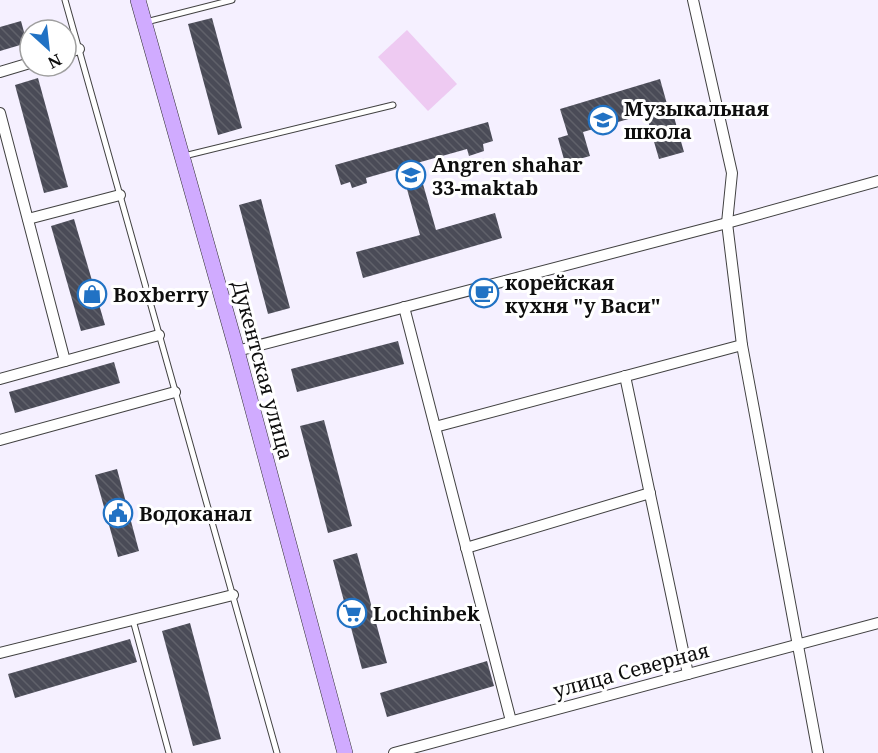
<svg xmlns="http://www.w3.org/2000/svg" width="878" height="753" font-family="'Noto Serif',serif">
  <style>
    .pitch { fill: #eecaf2 }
    .building { fill: url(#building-back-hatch) }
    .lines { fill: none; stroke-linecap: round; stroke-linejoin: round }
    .service-casing { stroke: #414141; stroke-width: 7 }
    .minor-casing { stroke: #414141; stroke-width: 12 }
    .secondary-casing { stroke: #303030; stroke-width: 16 }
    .service { stroke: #fff; stroke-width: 5 }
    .minor { stroke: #fff; stroke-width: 10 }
    .secondary { stroke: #d0abff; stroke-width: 15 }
    .labels { text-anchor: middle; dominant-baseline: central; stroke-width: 6; stroke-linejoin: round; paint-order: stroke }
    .poi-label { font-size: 20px; font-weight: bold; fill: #0e0e0e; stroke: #fff; text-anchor: start }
    .street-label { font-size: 20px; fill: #0e0e0e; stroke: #fff }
  </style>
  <defs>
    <pattern id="building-back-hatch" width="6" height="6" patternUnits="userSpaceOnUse" patternTransform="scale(1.5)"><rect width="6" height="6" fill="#4a4b57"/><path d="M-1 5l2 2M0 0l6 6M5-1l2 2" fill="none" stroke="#60616a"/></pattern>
  </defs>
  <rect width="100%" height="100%" fill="#f5f0ff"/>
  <path class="pitch" d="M407,30l50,54 -29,27 -50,-54z"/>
  <g class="building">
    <path d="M212,18l30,110 -24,7 -30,-111z"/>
    <path d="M21,21l6,22 -27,8v-24z"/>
    <path d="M38,78l30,109 -24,6 -29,-108z"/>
    <path d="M660,79l7,25 3,-1 14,49 -25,7 -13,-45 -63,18 7,24 -25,7 -7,-25 10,-3 -8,-26z"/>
    <path d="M488,122l5,19 -10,3 1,7 -15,5 -2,-7 -50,14 19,67 59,-17 7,25 -139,40 -7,-26 64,-17 -19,-67 -35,10 1,5 -15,5 -2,-6 -9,3 -6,-20z"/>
    <path d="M261,199l29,109 -22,6 -29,-109z"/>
    <path d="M74,219l31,106 -24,6 -30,-105z"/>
    <path d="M398,341l6,23 -107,28 -6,-23z"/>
    <path d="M114,362l6,21 -105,30 -6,-21z"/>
    <path d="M324,420l28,106 -24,7 -28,-107z"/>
    <path d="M117,469l22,82 -21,6 -23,-82z"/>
    <path d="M357,553l30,110 -25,6 -29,-109z"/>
    <path d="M190,623l31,116 -28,7 -31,-115z"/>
    <path d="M130,639l7,23 -122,36 -7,-24z"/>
    <path d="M487,661l7,25 -107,31 -7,-24z"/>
  </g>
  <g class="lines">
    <g class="service-casing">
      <g id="service">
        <path d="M65,0l212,753"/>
        <path d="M146,22l86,-22"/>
        <path d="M184,156l209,-51"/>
        <path d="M133,620l36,133"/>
      </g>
    </g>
    <g class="minor-casing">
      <g id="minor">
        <path d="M693,0l39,173 -5,50 15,122 76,408"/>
        <path d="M66,53l13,-4"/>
        <path d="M0,72l30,-9"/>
        <path d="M0,113l65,248"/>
        <path d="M28,219l92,-24"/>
        <path d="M404,307l107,414"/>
        <path d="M237,351l490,-128 151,-42"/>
        <path d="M625,376l63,298"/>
        <path d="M0,379l159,-44"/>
        <path d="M435,427l307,-82"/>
        <path d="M0,440l175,-48"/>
        <path d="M466,548l184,-55"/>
        <path d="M0,653l233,-58"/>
        <path d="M394,753l484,-130"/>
      </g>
    </g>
    <g class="secondary-casing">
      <path id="secondary" d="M138,0l99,351 108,402"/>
    </g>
    <use href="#service" class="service"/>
    <use href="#minor" class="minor"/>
    <use href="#secondary" class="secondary"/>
  </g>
  <defs>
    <g id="school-ring" transform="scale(1.5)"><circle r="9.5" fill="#fff" stroke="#2172c4" stroke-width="1.5"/><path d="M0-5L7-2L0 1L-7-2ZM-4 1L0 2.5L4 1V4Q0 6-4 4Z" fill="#2172c4"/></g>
    <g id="cafe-ring" transform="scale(1.5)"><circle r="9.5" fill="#fff" stroke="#2172c4" stroke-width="1.5"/><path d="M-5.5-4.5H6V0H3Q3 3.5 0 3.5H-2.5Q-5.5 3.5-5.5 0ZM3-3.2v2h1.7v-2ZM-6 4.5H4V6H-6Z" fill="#2172c4"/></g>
    <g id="shop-ring" transform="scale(1.5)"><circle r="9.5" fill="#fff" stroke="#2172c4" stroke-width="1.5"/><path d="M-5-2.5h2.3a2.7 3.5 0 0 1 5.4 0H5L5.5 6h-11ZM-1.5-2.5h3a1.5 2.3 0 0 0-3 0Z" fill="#2172c4"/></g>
    <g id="civic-ring" transform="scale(1.5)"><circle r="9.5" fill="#fff" stroke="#2172c4" stroke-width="1.5"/><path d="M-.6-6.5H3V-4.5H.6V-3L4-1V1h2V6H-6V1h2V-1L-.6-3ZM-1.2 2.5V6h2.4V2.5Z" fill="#2172c4"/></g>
    <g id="supermarket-ring" transform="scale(1.5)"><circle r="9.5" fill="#fff" stroke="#2172c4" stroke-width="1.5"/><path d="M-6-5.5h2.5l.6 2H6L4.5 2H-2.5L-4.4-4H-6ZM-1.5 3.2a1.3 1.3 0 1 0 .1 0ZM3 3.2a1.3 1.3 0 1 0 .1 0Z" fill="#2172c4"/></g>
  </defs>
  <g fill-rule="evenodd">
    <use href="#school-ring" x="603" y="120"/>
    <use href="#school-ring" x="411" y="175"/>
    <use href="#cafe-ring" x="484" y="293"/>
    <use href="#shop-ring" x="92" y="294"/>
    <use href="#civic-ring" x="118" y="513"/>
    <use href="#supermarket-ring" x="352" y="613"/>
  </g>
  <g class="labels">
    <g class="poi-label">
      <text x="624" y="108">Музыкальная<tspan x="624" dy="23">школа</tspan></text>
      <text x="432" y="164">Angren shahar<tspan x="432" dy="23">33-maktab</tspan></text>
      <text x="505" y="282">корейская<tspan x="505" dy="23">кухня "у Васи"</tspan></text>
      <text x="113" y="294">Boxberry</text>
      <text x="139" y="513">Водоканал</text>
      <text x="373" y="613">Lochinbek</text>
    </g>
    <g class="street-label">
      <text transform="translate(263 370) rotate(75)">Дукентская улица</text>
      <text transform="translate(631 670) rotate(-15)">улица Северная</text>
    </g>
  </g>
  <g transform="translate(48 48) rotate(153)"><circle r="28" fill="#ffffff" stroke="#9f9f9f" stroke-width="1.5"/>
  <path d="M0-4.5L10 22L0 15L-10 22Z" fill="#2172c4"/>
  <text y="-9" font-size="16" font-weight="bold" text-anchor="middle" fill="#0e0e0e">N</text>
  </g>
</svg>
